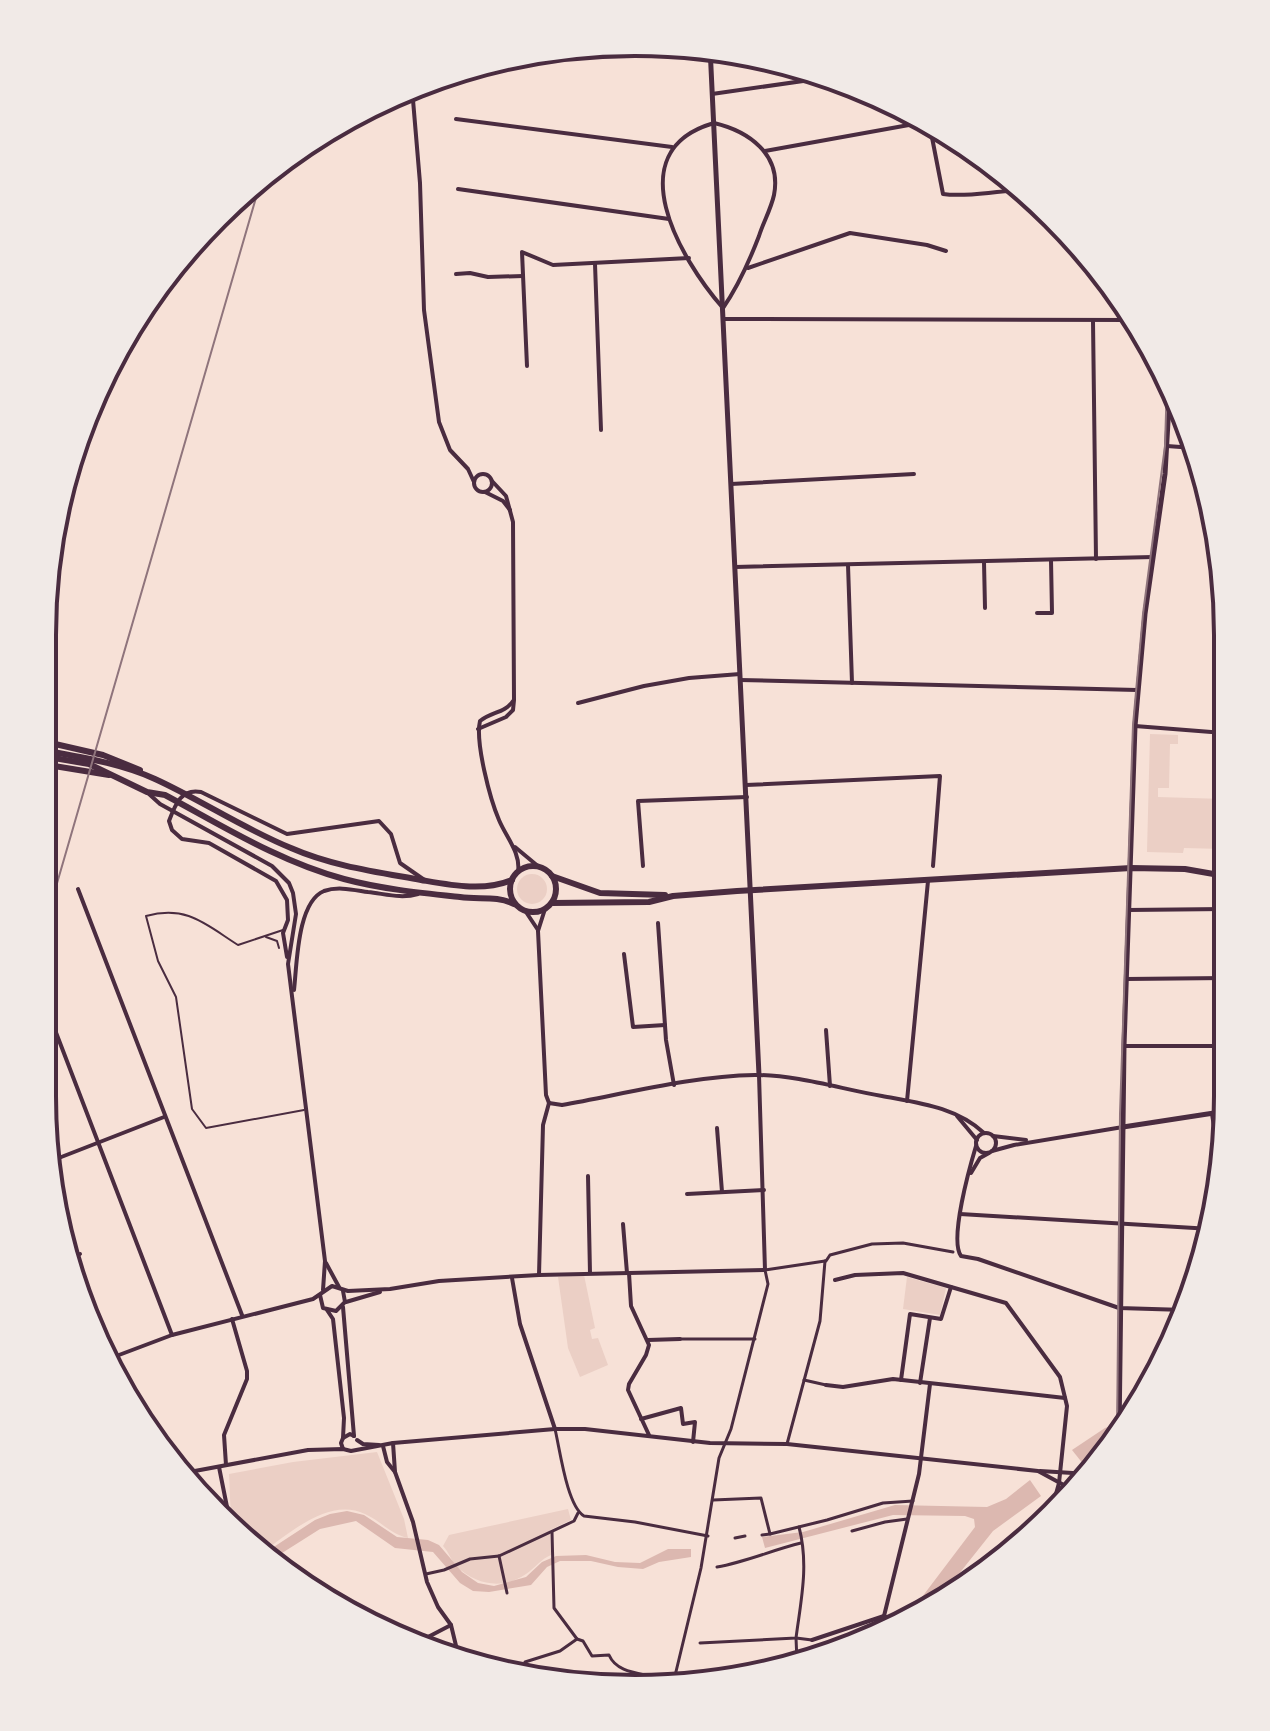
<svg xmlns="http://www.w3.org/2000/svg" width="1270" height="1731" font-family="Cabin,sans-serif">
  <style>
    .green { fill: #ebcfc5 }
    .water { fill: #dcb8b0 }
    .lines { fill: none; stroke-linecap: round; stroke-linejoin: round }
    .service { stroke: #4a2c40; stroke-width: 2 }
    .pedestrian { stroke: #4a2c40; stroke-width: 3 }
    .minor { stroke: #4a2c40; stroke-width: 4 }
    .tertiary { stroke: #4a2c40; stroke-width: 5 }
    .secondary { stroke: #4a2c40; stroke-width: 6 }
    .tram { stroke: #8f747c; stroke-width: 2 }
    .rail { stroke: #8f747c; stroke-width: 2 }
    .rim { fill: none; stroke: #4a2c40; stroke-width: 4 }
  </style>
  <rect width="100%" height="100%" fill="#f7e1d7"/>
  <g class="green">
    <path d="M1150,734l28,1v9h-8l-1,44h-11v9l66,2 -1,50 -39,-1 -1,5 -36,-1z"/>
    <circle cx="532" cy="889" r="15"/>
    <path d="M584,1275l11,53 -5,2 2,9 6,-1 10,27 -28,12 -12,-29 -10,-71z"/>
    <path d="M907,1277l39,11 -6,27 -37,-6z"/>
    <path d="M377,1452l27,67 4,19c-18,-4 -27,-17 -43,-24 -35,-17 -74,18 -101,37 -39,-30 -32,-29 -35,-77l64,-12z"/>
    <path d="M568,1509l3,11 -21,10 1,25c-10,4 -16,13 -25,19 -23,16 -49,11 -69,-7 -6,-6 -8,-15 -14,-21l6,-11z"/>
  </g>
  <g class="water">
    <path d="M1129,1419l-21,34 -24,12 -12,-15 33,-22z"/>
    <path d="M1030,1480l11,16 -48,35 -54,68 -12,7 -8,-5 56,-74 -1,-8 -9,-3 -72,-1 -128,33 -3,-11 41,-5 92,-27 92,2 19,-8z"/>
    <path d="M347,1511l17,4 33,22 31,3 11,5 23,27 16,11 16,3 32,-9 16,-15 14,-6 30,-1 29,7 25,1 28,-14h23v8l-32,5 -16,7 -25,-2 -27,-6h-31l-13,6 -16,18 -42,7 -16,-1 -13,-8 -27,-31 -38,-4 -39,-27 -36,8 -49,31 -8,-6 52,-34 15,-6z"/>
  </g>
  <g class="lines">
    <g class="service">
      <path d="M283,930l-45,15c-33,-21 -51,-40 -92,-29l12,45 18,36 16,112 14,19 98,-18"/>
      <path d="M266,937l11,4 2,7"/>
    </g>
    <g class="pedestrian">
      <path d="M826,1261l4,-6 42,-11 31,-1 50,9"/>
      <path d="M680,1339h75"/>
      <path d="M804,1380l22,5"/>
      <path d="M555,1429c5,21 12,77 29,87l51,6 73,14"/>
      <path d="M787,1444l33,-123 5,-60"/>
      <path d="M713,1500l48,-2 9,36 57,-14 56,-17 30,-2"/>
      <path d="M852,1531l33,-9 22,-3"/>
      <path d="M762,1535l8,-1"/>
      <path d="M735,1538l10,-2"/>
      <path d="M499,1556l8,37"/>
      <path d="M717,1567c29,-5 55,-17 84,-24"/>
      <path d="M426,1574l18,-4 26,-11 29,-3 75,-35 4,-8"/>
      <path d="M880,1633l3,-15"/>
      <path d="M577,1639l6,2 9,15 17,-1c6,14 21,17 36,20"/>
      <path d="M700,1643l96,-5c5,-38 13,-73 3,-111"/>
      <path d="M797,1661l-1,-23 16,2"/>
      <path d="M525,1662l35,-11 17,-12 -23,-31 -2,-76"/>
      <path d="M789,1664l-1,-7 93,-33"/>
      <path d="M673,1684l28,-116 18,-110 12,-29 37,-145 -3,-14 60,-9"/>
    </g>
    <g class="minor">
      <path d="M412,88l8,95 4,127 15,112 11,28 18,19 6,13"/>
      <path d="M712,94l119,-17"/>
      <path d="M456,119l216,28"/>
      <path d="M929,122l14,72c28,4 56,-5 85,-3"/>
      <path d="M714,123c34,8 68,31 60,72 -3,14 -11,28 -15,41 -10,26 -20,49 -36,72 -43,-49 -106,-157 -9,-185z"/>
      <path d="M765,151l166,-30"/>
      <path d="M458,189l211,30"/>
      <path d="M595,264l6,166"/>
      <path d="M748,268l102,-35 77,12 19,6"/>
      <path d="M456,274l14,-1 18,4 35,-1"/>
      <path d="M723,319l409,1"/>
      <path d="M1093,321l3,238"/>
      <path d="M126,341v1"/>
      <path d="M527,366l-5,-114 31,13 136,-7"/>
      <path d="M1167,446l27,2"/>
      <circle cx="483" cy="483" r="9"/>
      <path d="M731,484l183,-10"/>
      <path d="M485,492l18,9 7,9"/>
      <path d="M984,562l1,46"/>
      <path d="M848,565l4,118"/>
      <path d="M735,567l418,-10"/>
      <path d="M1037,613h15l-1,-53"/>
      <path d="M740,680l397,10"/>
      <path d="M513,701c-8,12 -22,11 -33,20 -5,21 10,78 19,99 7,17 22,33 19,52"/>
      <path d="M578,703l66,-17 45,-8 51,-4"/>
      <path d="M1135,726l89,7"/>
      <path d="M478,729l28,-12 7,-7 1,-10 -1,-178 -7,-26 -14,-15"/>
      <path d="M746,785l194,-9 -7,90"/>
      <path d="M149,794l11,10 112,62 17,17 4,10 3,21 -8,50 37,297 -2,29"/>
      <path d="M515,847l24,20"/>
      <path d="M643,866l-5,-65 109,-4"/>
      <path d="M78,889l164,426"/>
      <path d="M545,909l-7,22 8,164 3,8"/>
      <path d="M1128,910l97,-1"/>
      <path d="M526,912l12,18"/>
      <path d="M658,923l8,117 8,45"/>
      <path d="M624,954l9,73 32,-2"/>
      <path d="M287,957l-4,-24 5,-13 -1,-20 -11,-19 -67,-38 -27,-4 -10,-9 -3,-9c6,-16 12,-33 32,-29l86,42 92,-13 12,13 9,29 23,16"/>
      <path d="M1126,979l100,-1"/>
      <path d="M294,990c3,-25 3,-88 30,-99 14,-5 30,-1 44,1 18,2 33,7 50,2"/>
      <path d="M42,996l130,339"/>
      <path d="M826,1030l4,56"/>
      <path d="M1124,1046h102"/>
      <path d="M907,1101l21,-220"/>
      <path d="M549,1103l13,2c62,-11 130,-29 193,-30 43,0 86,14 127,21 37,7 74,11 102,37"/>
      <path d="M1212,1114l9,57"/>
      <path d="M957,1116l20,24"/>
      <path d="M717,1128l5,64"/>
      <circle cx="986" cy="1143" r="10"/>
      <path d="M993,1136l33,4"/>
      <path d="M976,1146c-6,20 -27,94 -15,110l17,3 141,49 66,2"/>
      <path d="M992,1151l22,-6 109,-18"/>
      <path d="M51,1161l113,-44"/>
      <path d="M971,1173l9,-15 9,-5"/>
      <path d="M588,1176l2,97"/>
      <path d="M687,1194l77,-4"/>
      <path d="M960,1214l251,15"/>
      <path d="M623,1224l4,49"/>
      <path d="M67,1259l13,-5"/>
      <path d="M326,1263l13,24"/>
      <path d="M629,1273l2,33 18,39 -3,10 -17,29 -1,6 21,45"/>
      <path d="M539,1275l4,-150 6,-22"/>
      <path d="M512,1278l8,46 35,105"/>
      <path d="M835,1280l20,-5 48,-2 103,30 54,74 7,29 -8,77 -8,29"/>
      <path d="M320,1295l3,13 13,3 9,-9 -2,-11"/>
      <path d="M346,1302l34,-10"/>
      <path d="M343,1307l11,129"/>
      <path d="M327,1310l6,9 11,99 -1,20"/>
      <path d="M648,1340l32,-1"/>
      <path d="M111,1358l61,-23 141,-36 19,-13 16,5 42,-2 49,-8 100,-6 226,-5 -6,-195"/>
      <path d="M901,1380l9,-66 31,5 10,-32"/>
      <path d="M920,1383l10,-65"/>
      <path d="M826,1385l17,2 50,-8 172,19"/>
      <path d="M1119,1411l19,-6"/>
      <path d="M641,1419l40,-11 2,16 12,-2 -2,20"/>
      <path d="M357,1440l6,4 16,1"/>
      <path d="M393,1443l2,29 18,50 14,60 11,25 13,18 7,29"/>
      <path d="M383,1446l4,16 8,10"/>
      <path d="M343,1449l-2,-6 2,-5 7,-4 4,2"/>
      <path d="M226,1465l-2,-30 23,-56v-8l-15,-52"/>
      <path d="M219,1467l11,55 6,10 16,12"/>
      <path d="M1040,1471l49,3"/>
      <path d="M184,1473l124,-23 35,-1 8,2 42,-8 162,-14h30l125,14 77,1 251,27 35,19"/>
      <path d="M884,1616l35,-142 11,-90"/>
      <path d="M812,1640l72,-24 15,6"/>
      <path d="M415,1641l13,-4 23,-12"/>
    </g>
    <g class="tertiary">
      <path d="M710,47l49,1028"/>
      <path d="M1123,1127l104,-16"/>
      <path d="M1119,1435l5,-389 11,-320 10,-112 20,-140 5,-88"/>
    </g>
    <g class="secondary">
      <path d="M42,741l61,14 37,15"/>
      <path d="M42,750c37,7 78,13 113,29 46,21 89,50 136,69 41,18 86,24 130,32 29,5 63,12 91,0"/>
      <path d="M42,756l47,8 58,28 18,3c58,31 115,67 179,84 37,10 78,14 116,18 19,3 36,-2 54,7"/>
      <path d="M42,764l67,11"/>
      <circle cx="533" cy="889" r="23"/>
      <path d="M552,876l48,17 65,2"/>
      <path d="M552,903l97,-1 24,-6 64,-5 394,-23 54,1 40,7"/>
    </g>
    <g class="tram">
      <path d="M1117,1438l3,-324 13,-389 10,-111 22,-168 2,-65"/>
      <path d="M1059,1504l6,-17 22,-11"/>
    </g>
    <path class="rail" d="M42,935l220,-758"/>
  </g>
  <path d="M0 0H1270V1731H0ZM635 56H635A579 579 0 0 1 1214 635V1096A579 579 0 0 1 635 1675H635A579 579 0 0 1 56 1096V635A579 579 0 0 1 635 56Z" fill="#f1eae7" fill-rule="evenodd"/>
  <path class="rim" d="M635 56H635A579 579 0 0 1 1214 635V1096A579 579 0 0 1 635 1675H635A579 579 0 0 1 56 1096V635A579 579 0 0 1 635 56Z"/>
</svg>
